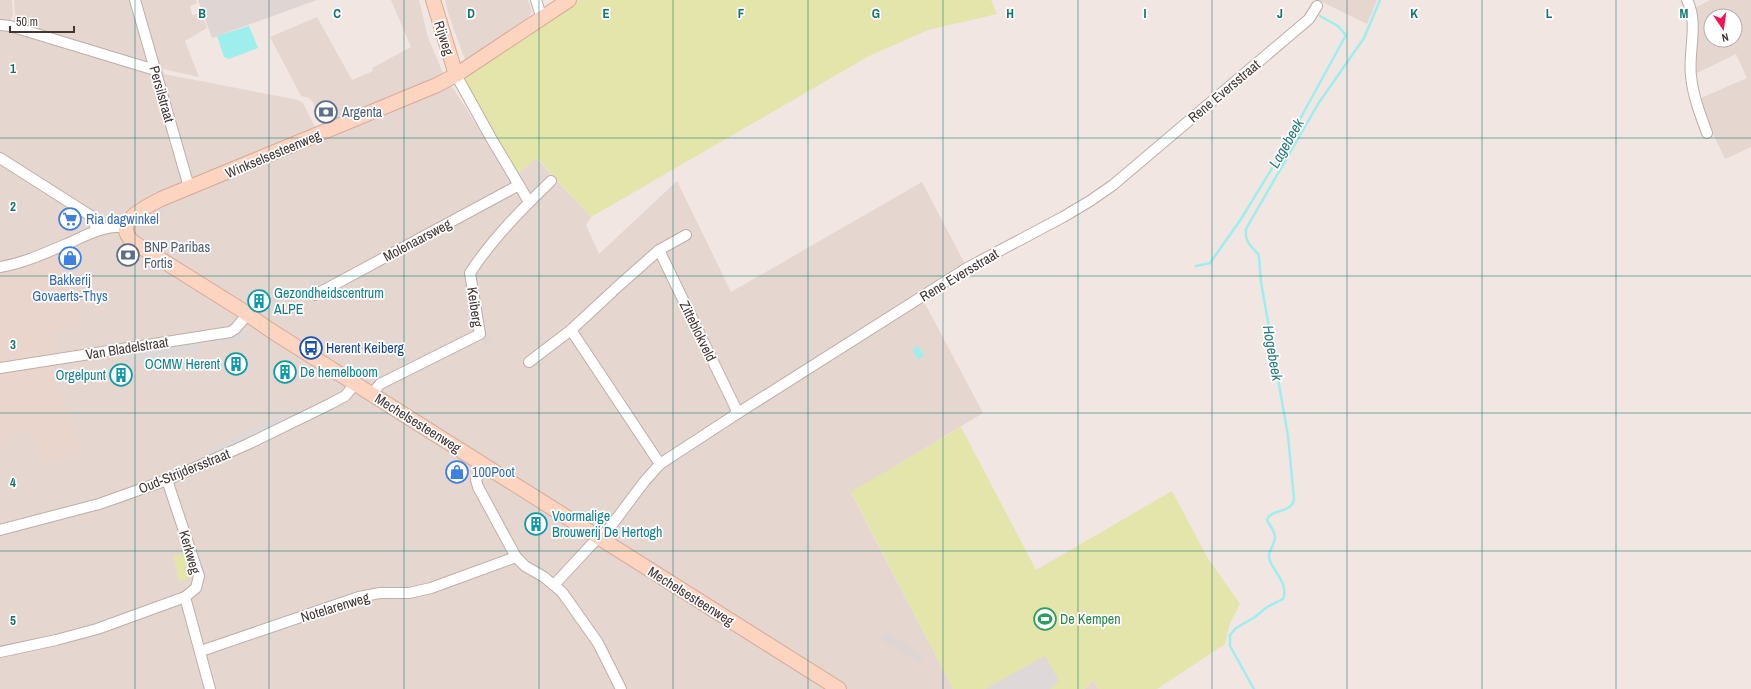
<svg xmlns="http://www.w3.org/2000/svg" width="1751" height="689" font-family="'Archivo Narrow',sans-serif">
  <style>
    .residential { fill: #e5d6d0; fill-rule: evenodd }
    .industrial { fill: #dfd6d4 }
    .education { fill: #ead5cc }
    .green { fill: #e3e5ab }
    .parking { fill: #ded9d8 }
    .water { fill: #9eeeed }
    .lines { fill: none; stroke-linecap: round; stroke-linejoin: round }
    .stream { stroke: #9eeeed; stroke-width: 2.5 }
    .street-casing { stroke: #bfaea8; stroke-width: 12 }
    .secondary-casing { stroke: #d6aa97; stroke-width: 16 }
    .street { stroke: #fff; stroke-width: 10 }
    .secondary { stroke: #fdd4c0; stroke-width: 14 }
    .grid { fill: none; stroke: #0f766e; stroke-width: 1; stroke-opacity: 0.55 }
    .labels { text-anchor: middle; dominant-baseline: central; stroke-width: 3.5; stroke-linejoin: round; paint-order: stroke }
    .street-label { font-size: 14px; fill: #423633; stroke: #fff }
    .service-label { font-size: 14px; fill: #4e5e75; stroke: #fff; text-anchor: start }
    .shop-label { font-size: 14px; fill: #366cbe; stroke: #fff; text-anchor: start }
    .culture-label { font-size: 14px; fill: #0d838f; stroke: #fff; text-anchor: start }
    .transit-label { font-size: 14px; fill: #164399; stroke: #fff; text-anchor: start }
    .leisure-label { font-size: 14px; fill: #27864d; stroke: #fff; text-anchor: start }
    .water-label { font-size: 15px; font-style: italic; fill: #277c7c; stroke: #fff }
    .grid-label { font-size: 13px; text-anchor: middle; font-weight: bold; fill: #0f766e; stroke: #fff; stroke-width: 3.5; stroke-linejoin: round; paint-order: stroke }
  </style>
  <rect width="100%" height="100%" fill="#f1e6e2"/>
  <g class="residential">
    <path d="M0,0h12l1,15 -2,5 2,2 2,-7 -1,-15h182l1,3 -7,3 2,9 9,-2 6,15 -22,13 14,36 -36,-8 1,5 134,26 5,3 13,26 6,-4 -9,-23 -4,-4 -8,-2 -31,-59 47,-20 35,63 21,-9 -1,-3 39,-21 -20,-47h28l9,38 15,35 -16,9 26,6 58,92 25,-22 55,59 -5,8 13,29 78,-73 54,111 191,-110 45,86 -45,30 61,115 -132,80 102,196h-953z"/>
    <path d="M445,0h83l4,11 -5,9 -62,40 -17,-47z"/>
    <path d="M1318,0h59l-10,24z"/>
    <path d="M1710,0h41v147l-26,12 -25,-53 1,-8 46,-20 -11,-24 -41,20 -2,-65zM1711,16h24v24h-24z"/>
    <path d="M1093,680l6,9h-15z"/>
  </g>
  <g class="industrial">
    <path d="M198,0h119l-105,38z"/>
    <path d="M163,208l3,8 -9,4 -5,-7z"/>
    <path d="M319,278l4,7 -10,6 -4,-7z"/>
    <path d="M489,335l4,8 -7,4 -4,-8z"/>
    <path d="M404,348l7,12 -12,5 -3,-6 6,-4 -2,-5z"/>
    <path d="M887,632l34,22v2l3,2 -5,6 -37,-24z"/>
  </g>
  <path class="education" d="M60,255l16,40 4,18 -3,1 3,13 -29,7 1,33 30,86 -41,12 -10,-34 -24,6 1,6 -8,2v-172l34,-6z"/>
  <g class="green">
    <path d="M579,0h412l6,14 -69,16 -59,26 -278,161 -54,-59 -26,22 -49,-101z"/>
    <path d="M961,427l75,143 136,-79 35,66 33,47 -10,19 -5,21 -68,45h-58l-6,-9 -9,9h-131l-102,-197z"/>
    <path d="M188,552l8,23 -17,7 -6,-25z"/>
  </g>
  <g class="parking">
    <path d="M246,332l1,7 -31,5 -1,-7z"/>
    <path d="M198,340l1,11 -73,12 -2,-12z"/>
    <path d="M283,414l3,5 -78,38 -3,-5z"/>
    <path d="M1045,656l14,25 -9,8h-65z"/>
  </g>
  <g class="water">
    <path d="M249,26l9,22 -29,11 -5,-2 -7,-21z"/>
    <path d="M918,346l6,10 -6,3 -6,-9z"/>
  </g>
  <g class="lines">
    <g class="stream">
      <path d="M1196,266l14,-3 31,-44 41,-67 64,-117 -8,-9 -18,-10"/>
      <path d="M1254,689l-24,-43v-11l6,-7 19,-11 12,-10 16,-8c6,-14 -8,-26 -13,-38 -4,-10 5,-14 5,-24 0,-6 -5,-11 -8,-17 4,-12 25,-6 27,-21l-6,-63 -27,-154 -2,-25 -1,-3 -9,-10 -3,-7v-8l72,-125 46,-66 16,-38"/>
    </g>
    <g class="street-casing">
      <g id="street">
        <path d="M135,0l54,187"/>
        <path d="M536,0l6,19"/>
        <path d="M1687,0c12,23 1,52 4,76 2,20 9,38 16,57"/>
        <path d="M0,25l10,1 145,44"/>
        <path d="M456,75l35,63 38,64"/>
        <path d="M0,158l91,58 6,14"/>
        <path d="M686,235l-27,15 79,163"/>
        <path d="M0,267c24,-4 45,-14 67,-23 19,-9 37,-19 59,-17"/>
        <path d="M615,289l44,-39"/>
        <path d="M612,292l-41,38 89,134"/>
        <path d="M315,295l204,-110"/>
        <path d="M529,362l42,-32"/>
        <path d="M0,368l230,-36 5,-3 12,-14"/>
        <path d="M372,394l8,-10 100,-50 -10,-61c22,-34 52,-64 81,-92"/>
        <path d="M484,465l-8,15 2,7 38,70 9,9 19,11 18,15 36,51 23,46"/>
        <path d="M167,480l32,96 -3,12 -11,9 25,92"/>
        <path d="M0,530l99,-26 68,-24 81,-36 82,-40 15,-8 10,-12"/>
        <path d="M554,585l38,-41 16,-14 36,-48 16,-18 78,-51 229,-145 96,-51 27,-16 23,-16 196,-166 8,-13"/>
        <path d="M201,651l158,-54 21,-4h29l22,-5 85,-31"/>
        <path d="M0,652l56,-12 41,-11 88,-32"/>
      </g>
    </g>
    <g class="secondary-casing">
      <g id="secondary">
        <path d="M433,0l23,75"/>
        <path d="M569,0l-113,75 -19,10 -276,114c-15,8 -50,23 -28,43l107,67 30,21 569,359"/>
      </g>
    </g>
    <use href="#street" class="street"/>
    <use href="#secondary" class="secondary"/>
  </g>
  <path class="grid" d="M135,0v689M269,0v689M404,0v689M539,0v689M673,0v689M808,0v689M943,0v689M1078,0v689M1212,0v689M1347,0v689M1482,0v689M1616,0v689M0,138h1751M0,276h1751M0,413h1751M0,551h1751"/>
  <defs>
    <g id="bank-ring" transform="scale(1.15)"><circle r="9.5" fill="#fff" stroke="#5c6f8a" stroke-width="1.5"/><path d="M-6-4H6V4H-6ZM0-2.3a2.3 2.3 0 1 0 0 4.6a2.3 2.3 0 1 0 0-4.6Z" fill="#5c6f8a"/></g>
    <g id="supermarket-ring" transform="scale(1.15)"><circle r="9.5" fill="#fff" stroke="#3f7fe0" stroke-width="1.5"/><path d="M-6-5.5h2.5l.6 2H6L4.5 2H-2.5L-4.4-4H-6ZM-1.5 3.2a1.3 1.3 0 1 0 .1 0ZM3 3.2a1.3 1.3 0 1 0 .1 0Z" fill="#3f7fe0"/></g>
    <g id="shop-ring" transform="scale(1.15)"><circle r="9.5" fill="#fff" stroke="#3f7fe0" stroke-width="1.5"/><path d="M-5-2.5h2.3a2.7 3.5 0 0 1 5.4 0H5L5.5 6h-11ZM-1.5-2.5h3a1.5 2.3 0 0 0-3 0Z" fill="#3f7fe0"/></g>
    <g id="building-ring" transform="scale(1.15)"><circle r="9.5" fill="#fff" stroke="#0f9aa8" stroke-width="1.5"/><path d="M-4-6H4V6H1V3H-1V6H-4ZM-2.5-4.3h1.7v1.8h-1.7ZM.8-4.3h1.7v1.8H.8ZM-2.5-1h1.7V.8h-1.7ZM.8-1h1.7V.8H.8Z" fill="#0f9aa8"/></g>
    <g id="bus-ring" transform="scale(1.15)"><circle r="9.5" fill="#fff" stroke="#1a4fb4" stroke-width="1.5"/><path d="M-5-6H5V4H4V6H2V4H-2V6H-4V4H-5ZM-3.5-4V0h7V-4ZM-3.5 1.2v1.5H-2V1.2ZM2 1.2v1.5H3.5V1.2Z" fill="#1a4fb4"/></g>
    <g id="stadium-ring" transform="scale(1.15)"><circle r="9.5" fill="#fff" stroke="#2e9e5b" stroke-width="1.5"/><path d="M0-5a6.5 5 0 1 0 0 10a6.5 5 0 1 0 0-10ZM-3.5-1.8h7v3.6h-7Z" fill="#2e9e5b"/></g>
  </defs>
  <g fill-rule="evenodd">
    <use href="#bank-ring" x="326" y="112"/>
    <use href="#supermarket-ring" x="70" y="219"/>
    <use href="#bank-ring" x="128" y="255"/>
    <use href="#shop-ring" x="70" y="258"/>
    <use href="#building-ring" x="259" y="301"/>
    <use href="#bus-ring" x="311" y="348"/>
    <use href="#building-ring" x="236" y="364"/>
    <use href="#building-ring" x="285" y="372"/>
    <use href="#building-ring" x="121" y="375"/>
    <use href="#shop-ring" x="457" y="472"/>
    <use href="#building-ring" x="536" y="524"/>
    <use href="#stadium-ring" x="1045" y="619"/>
  </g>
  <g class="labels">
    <g class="street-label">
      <text transform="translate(444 38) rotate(72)">Rijweg</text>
      <text transform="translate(1224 91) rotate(-40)">Rene Eversstraat</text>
      <text transform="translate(162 94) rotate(74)">Persilstraat</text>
      <text transform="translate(273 154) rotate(-23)">Winkselsesteenweg</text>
      <text transform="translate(417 240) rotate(-28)">Molenaarsweg</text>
      <text transform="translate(959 275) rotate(-31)">Rene Eversstraat</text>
      <text transform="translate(475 307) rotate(82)">Keiberg</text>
      <text transform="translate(698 331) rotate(64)">Zitteblokveld</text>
      <text transform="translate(127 348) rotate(-9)">Van Bladelstraat</text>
      <text transform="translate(418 423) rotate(32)">Mechelsesteenweg</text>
      <text transform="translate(184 471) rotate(-22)">Oud-Strijdersstraat</text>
      <text transform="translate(190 552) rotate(74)">Kerkweg</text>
      <text transform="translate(691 596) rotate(32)">Mechelsesteenweg</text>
      <text transform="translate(335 607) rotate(-17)">Notelarenweg</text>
    </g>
    <g class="service-label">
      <text x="342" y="112">Argenta</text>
      <text x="144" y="247">BNP Paribas<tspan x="144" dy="16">Fortis</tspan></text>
    </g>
    <g class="shop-label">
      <text x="86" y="219">Ria dagwinkel</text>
      <text x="70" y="280" text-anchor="middle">Bakkerij<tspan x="70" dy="16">Govaerts-Thys</tspan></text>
      <text x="472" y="472">100Poot</text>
    </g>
    <g class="culture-label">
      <text x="274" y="293">Gezondheidscentrum<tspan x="274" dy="16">ALPE</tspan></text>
      <text x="220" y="364" text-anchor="end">OCMW Herent</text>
      <text x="300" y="372">De hemelboom</text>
      <text x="106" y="375" text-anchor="end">Orgelpunt</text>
      <text x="552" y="516">Voormalige<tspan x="552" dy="16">Brouwerij De Hertogh</tspan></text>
    </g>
    <g class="transit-label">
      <text x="326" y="348">Herent Keiberg</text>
    </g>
    <g class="leisure-label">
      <text x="1060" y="619">De Kempen</text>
    </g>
    <g class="water-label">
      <text transform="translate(1286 143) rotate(-60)">Lagebeek</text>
      <text transform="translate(1273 353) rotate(80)">Hogebeek</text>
    </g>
  </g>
  <g class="grid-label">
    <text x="202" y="18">B</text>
    <text x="337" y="18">C</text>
    <text x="471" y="18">D</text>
    <text x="606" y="18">E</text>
    <text x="741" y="18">F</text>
    <text x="876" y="18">G</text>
    <text x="1010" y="18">H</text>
    <text x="1145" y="18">I</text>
    <text x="1280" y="18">J</text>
    <text x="1414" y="18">K</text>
    <text x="1549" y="18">L</text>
    <text x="1684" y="18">M</text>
    <text x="13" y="73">1</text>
    <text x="13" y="211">2</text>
    <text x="13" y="349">3</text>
    <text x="13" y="487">4</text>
    <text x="13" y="625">5</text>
  </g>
  <g transform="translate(1723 28) rotate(167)"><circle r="19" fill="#ffffff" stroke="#b3afad"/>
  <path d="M0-3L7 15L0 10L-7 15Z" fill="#f51552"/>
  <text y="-6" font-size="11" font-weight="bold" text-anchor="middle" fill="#423633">N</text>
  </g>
  <path d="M10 26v6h64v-6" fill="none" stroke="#423633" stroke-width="2"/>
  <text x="16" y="26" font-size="12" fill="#423633" stroke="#ffffff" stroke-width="3" paint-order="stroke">50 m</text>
</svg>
